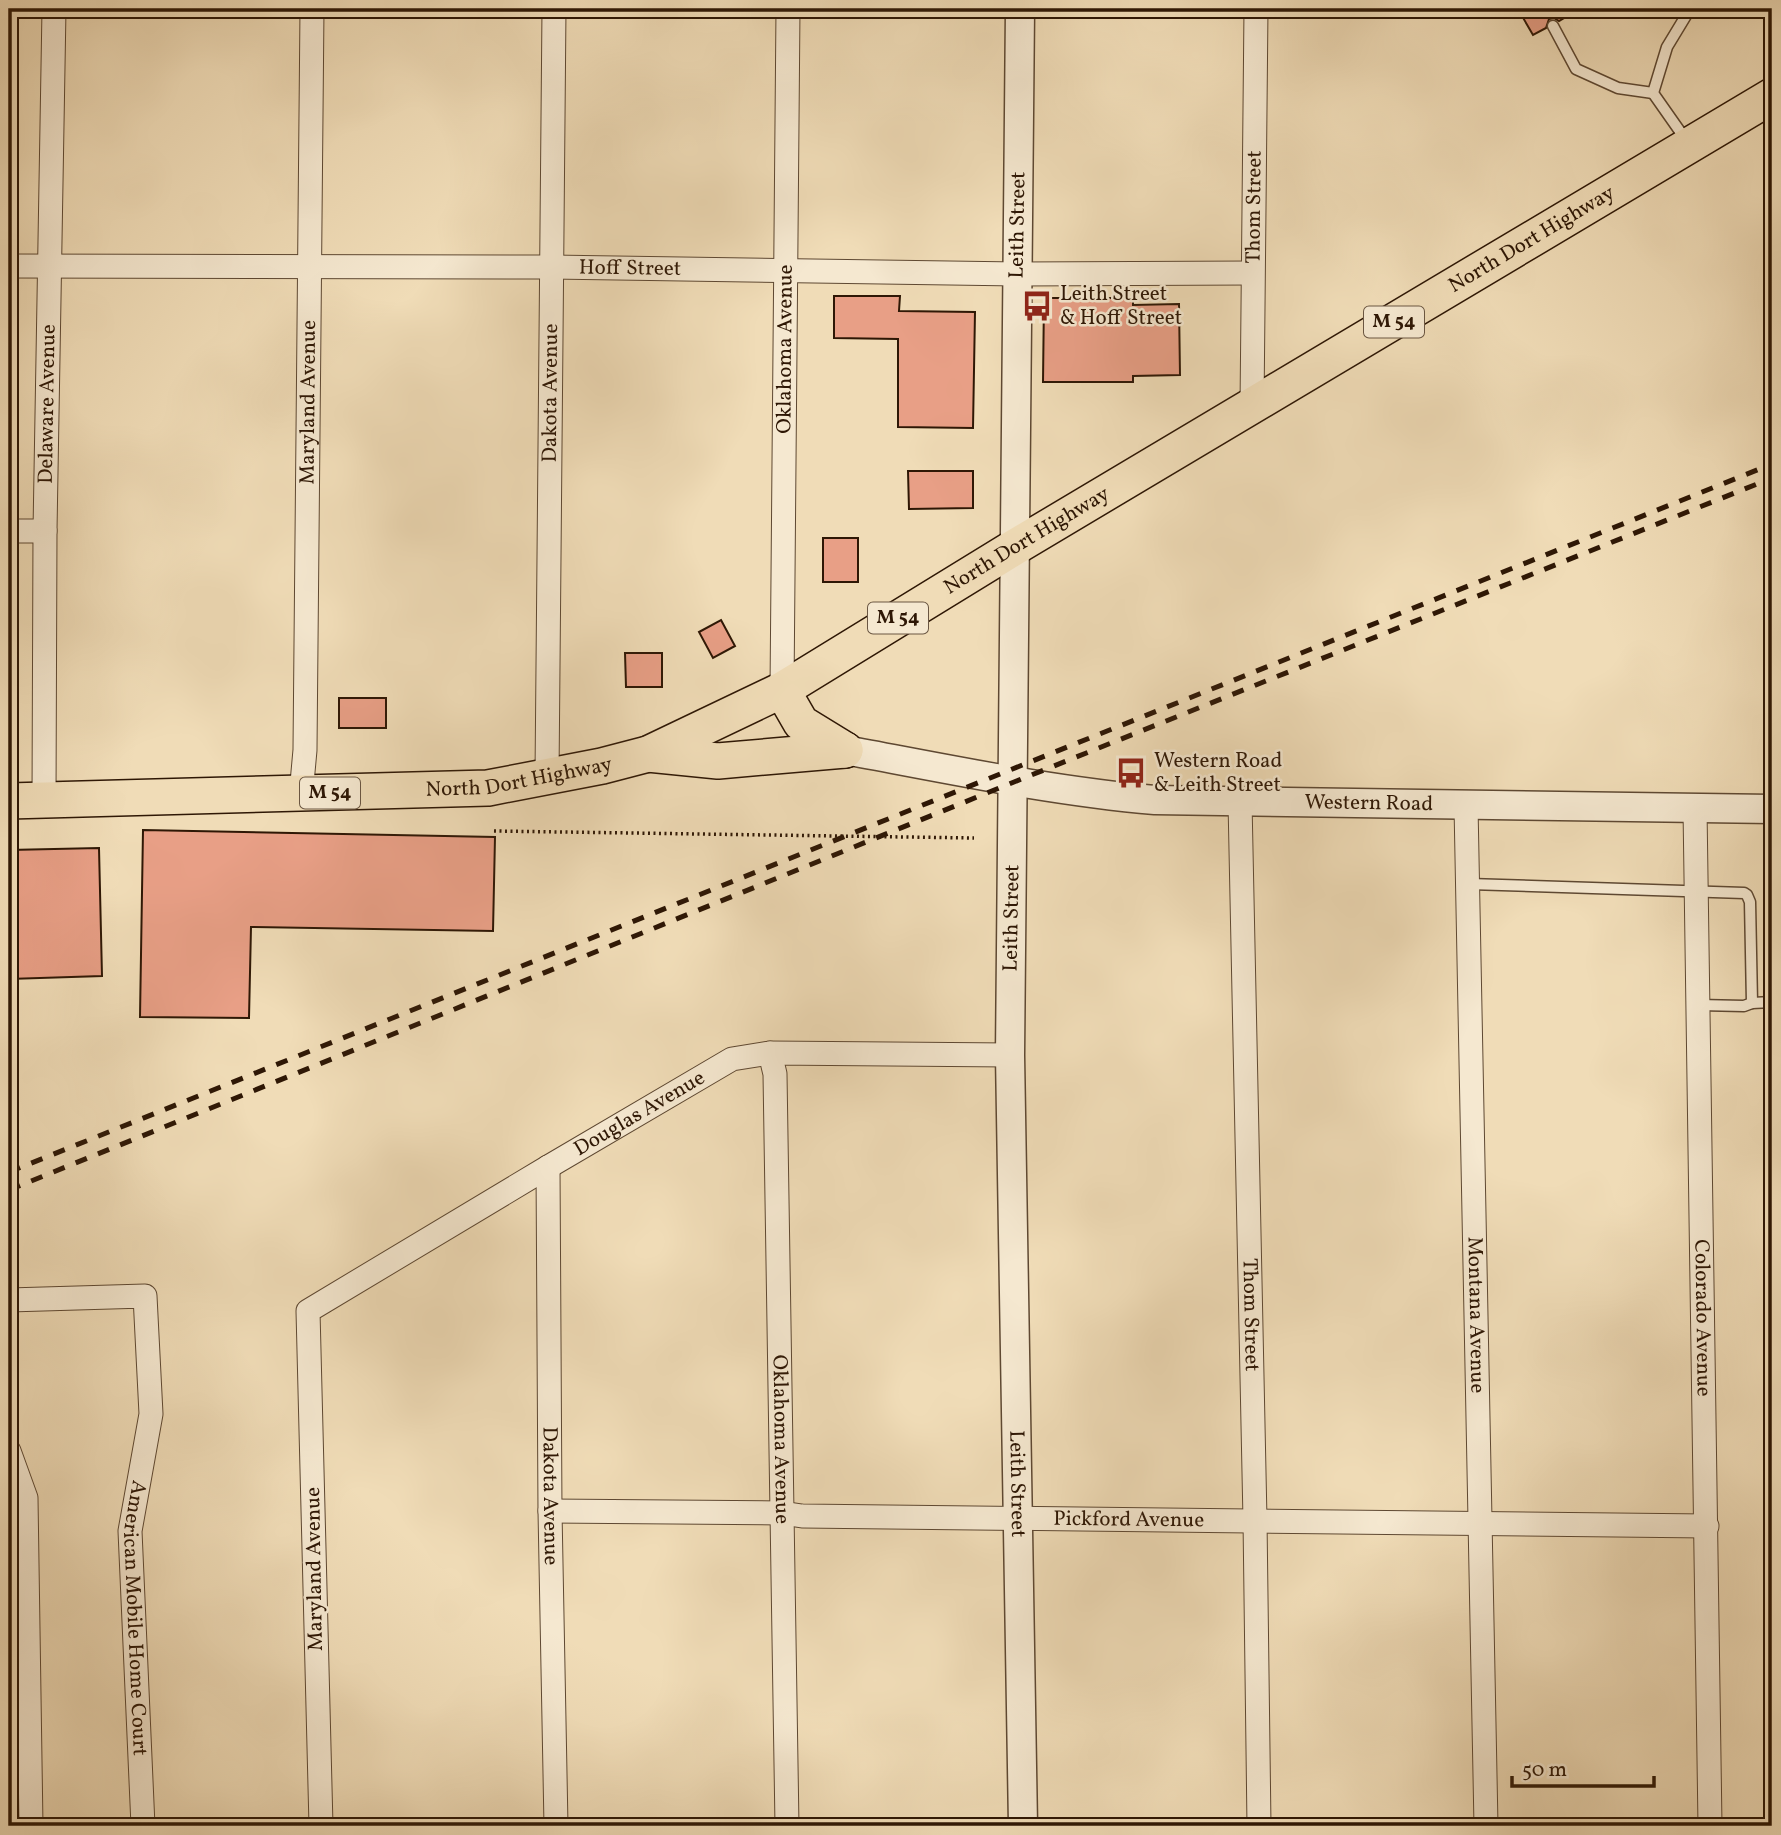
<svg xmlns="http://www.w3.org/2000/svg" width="1781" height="1835" font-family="Vollkorn,serif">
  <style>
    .building { fill: #e89f86; stroke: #2e1705; stroke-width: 2 }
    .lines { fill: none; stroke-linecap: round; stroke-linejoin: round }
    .service-casing { stroke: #5e4832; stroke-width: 13 }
    .minor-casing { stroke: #5e4832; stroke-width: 25 }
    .tertiary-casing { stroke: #5e4832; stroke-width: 31 }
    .primary-casing { stroke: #2e1705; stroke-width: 38 }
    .path { stroke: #2e1705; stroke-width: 3.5; stroke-dasharray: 2 3.5; stroke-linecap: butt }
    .service { stroke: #f5e8d0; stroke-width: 10 }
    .minor { stroke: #f5e8d0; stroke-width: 23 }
    .tertiary { stroke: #f5e8d0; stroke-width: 28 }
    .primary { stroke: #f0dcb7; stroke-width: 35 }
    .rail { stroke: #2e1705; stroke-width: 5; stroke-dasharray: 12 12; stroke-linecap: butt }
    .labels { text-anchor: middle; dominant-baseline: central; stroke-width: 5; stroke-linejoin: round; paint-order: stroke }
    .shield { fill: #f5e8d0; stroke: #6a5642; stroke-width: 2 }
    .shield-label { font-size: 19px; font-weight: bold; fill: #2e1705 }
    .street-label { font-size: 21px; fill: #2e1705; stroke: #f5e8d0 }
    .poi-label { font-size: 21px; fill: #2e1705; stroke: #f5e8d0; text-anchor: start }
  </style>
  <rect width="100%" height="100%" fill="#f0dcb7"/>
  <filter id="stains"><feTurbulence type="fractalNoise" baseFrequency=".00286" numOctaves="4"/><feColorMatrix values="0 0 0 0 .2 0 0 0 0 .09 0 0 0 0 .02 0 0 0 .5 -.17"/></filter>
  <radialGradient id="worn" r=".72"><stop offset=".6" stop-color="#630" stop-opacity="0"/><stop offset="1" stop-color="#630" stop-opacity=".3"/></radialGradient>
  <g class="building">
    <path d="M1518,9h61l-20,12 -5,-3 -5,1 -3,9 -13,7z"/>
    <path d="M834,296h66l-1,15 76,1 -2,116 -75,-1v-88l-64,-1z"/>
    <path d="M1044,298h89v7l46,-1 1,71 -47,1v6h-90z"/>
    <path d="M908,471h65v37l-64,1z"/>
    <rect x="823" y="538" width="35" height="44"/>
    <path d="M721,620l14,26 -22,12 -14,-26z"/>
    <path d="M625,653h37v34h-36z"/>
    <rect x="339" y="698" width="47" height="30"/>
    <path d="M143,830l352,7 -2,94 -242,-4 -2,91 -109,-1z"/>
    <path d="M99,848l3,128 -93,3v-129z"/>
  </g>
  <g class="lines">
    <g class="service-casing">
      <g id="service">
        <path d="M1553,26l23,43 42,19 35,5"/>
        <path d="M1686,140l-33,-47 14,-46 23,-38"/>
        <path d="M1469,884l275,9 3,2 3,7 2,101 -8,3 -45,-1"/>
        <path d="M1752,1003l20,-1"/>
      </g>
    </g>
    <g class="minor-casing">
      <g id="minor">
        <path id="s1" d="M9,266l542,1 467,7 234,-1"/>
        <path id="s2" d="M1252,407l4,-398"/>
        <path d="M9,531h36"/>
        <path id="s3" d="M782,690l6,-681"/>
        <path id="s4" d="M547,776l7,-767"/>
        <path id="s5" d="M301,794l4,-44 7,-741"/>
        <path id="s6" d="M44,800l1,-269 9,-522"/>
        <path id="s7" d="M1240,802l15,718 4,306"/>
        <path id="s8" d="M1466,806l20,1020"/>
        <path id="s9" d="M1695,809l15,1017"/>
        <path id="s10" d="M770,1053l5,21 12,752"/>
        <path id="s11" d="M548,1167l2,344 6,315"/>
        <path id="s12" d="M9,1300l136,-4 6,118 -21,117 13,295"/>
        <path d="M9,1451l17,47 5,328"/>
        <path id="s13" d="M550,1511l232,2 20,3 905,10"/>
        <path id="s14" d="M321,1826l-13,-515 240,-144 184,-108 38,-6 240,2"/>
      </g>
    </g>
    <g class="tertiary-casing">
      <g id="tertiary">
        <path id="s15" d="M1020,9l-10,1046 13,771"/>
        <path id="s16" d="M845,750c103,19 206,41 310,50l617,9"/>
      </g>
    </g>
    <g class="primary-casing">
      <g id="primary">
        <path d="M782,690l19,33 44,27"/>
        <path d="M648,754l70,7 127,-11"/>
        <path id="s17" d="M9,801l479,-13 114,-22 46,-12 134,-64 233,-143 757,-451"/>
      </g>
    </g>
    <path class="path" d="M494,831l480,7"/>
    <use href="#service" class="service"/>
    <use href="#minor" class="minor"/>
    <use href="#tertiary" class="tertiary"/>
    <use href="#primary" class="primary"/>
    <g class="rail">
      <path d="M9,1172l1763,-708"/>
      <path d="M9,1190l1005,-408 758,-304"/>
    </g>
  </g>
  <defs>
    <g id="bus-bare" transform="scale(2.415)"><path d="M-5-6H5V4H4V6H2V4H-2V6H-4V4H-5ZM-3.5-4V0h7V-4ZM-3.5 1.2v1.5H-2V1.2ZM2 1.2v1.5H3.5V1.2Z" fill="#8f2418" stroke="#f5e8d0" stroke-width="2.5" paint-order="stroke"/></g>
  </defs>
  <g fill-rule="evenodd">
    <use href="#bus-bare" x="1037" y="306"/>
    <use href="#bus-bare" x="1131" y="773"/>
  </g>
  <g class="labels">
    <g class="shield">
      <rect x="1364" y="306.5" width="60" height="31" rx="5"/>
      <rect x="868" y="602.5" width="60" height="31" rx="5"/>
      <rect x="300" y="777.5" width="60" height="31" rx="5"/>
    </g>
    <g class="shield-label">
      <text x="1394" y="322">M 54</text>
      <text x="898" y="618">M 54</text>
      <text x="330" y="793">M 54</text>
    </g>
    <g class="street-label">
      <text stroke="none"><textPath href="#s2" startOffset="200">Thom Street</textPath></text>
      <text transform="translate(1018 225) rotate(-89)">Leith Street</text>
      <text stroke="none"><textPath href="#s17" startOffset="1666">North Dort Highway</textPath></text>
      <text stroke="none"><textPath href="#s1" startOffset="621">Hoff Street</textPath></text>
      <text stroke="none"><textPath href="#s3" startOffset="341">Oklahoma Avenue</textPath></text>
      <text stroke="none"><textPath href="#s4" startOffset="383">Dakota Avenue</textPath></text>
      <text stroke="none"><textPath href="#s5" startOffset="392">Maryland Avenue</textPath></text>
      <text stroke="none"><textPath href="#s6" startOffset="396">Delaware Avenue</textPath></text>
      <text stroke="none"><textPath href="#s17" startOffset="1078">North Dort Highway</textPath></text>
      <text stroke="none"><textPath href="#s17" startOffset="511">North Dort Highway</textPath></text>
      <text stroke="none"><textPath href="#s16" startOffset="528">Western Road</textPath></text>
      <text transform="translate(1012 918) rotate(-89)">Leith Street</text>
      <text stroke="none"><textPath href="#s14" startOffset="901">Douglas Avenue</textPath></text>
      <text stroke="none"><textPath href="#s7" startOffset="513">Thom Street</textPath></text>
      <text stroke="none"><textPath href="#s8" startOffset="509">Montana Avenue</textPath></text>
      <text stroke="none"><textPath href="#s9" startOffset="509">Colorado Avenue</textPath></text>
      <text stroke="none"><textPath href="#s10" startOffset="387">Oklahoma Avenue</textPath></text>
      <text stroke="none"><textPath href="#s15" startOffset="1475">Leith Street</textPath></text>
      <text stroke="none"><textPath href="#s11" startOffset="329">Dakota Avenue</textPath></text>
      <text stroke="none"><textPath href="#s13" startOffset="579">Pickford Avenue</textPath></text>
      <text transform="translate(315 1569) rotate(-91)">Maryland Avenue</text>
      <text stroke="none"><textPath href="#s12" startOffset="460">American Mobile Home Court</textPath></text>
    </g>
    <g class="poi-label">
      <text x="1060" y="294">Leith Street<tspan x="1060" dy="24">&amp; Hoff Street</tspan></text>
      <text x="1154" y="761">Western Road<tspan x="1154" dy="24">&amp; Leith Street</tspan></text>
    </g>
  </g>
  <rect width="1781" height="1835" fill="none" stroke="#f0dcb7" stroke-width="35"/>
  <rect x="10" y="10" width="1760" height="1814" fill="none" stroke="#2e1705" stroke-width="3.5"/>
  <rect x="18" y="18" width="1746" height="1800" fill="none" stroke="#2e1705" stroke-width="2"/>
  <path d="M1512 1776v10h142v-10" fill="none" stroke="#2e1705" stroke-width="3.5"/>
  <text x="1522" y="1776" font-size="21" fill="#2e1705" stroke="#f5e8d0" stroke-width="5" paint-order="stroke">50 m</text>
  <rect width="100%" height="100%" filter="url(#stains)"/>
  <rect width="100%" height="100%" fill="url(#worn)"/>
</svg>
